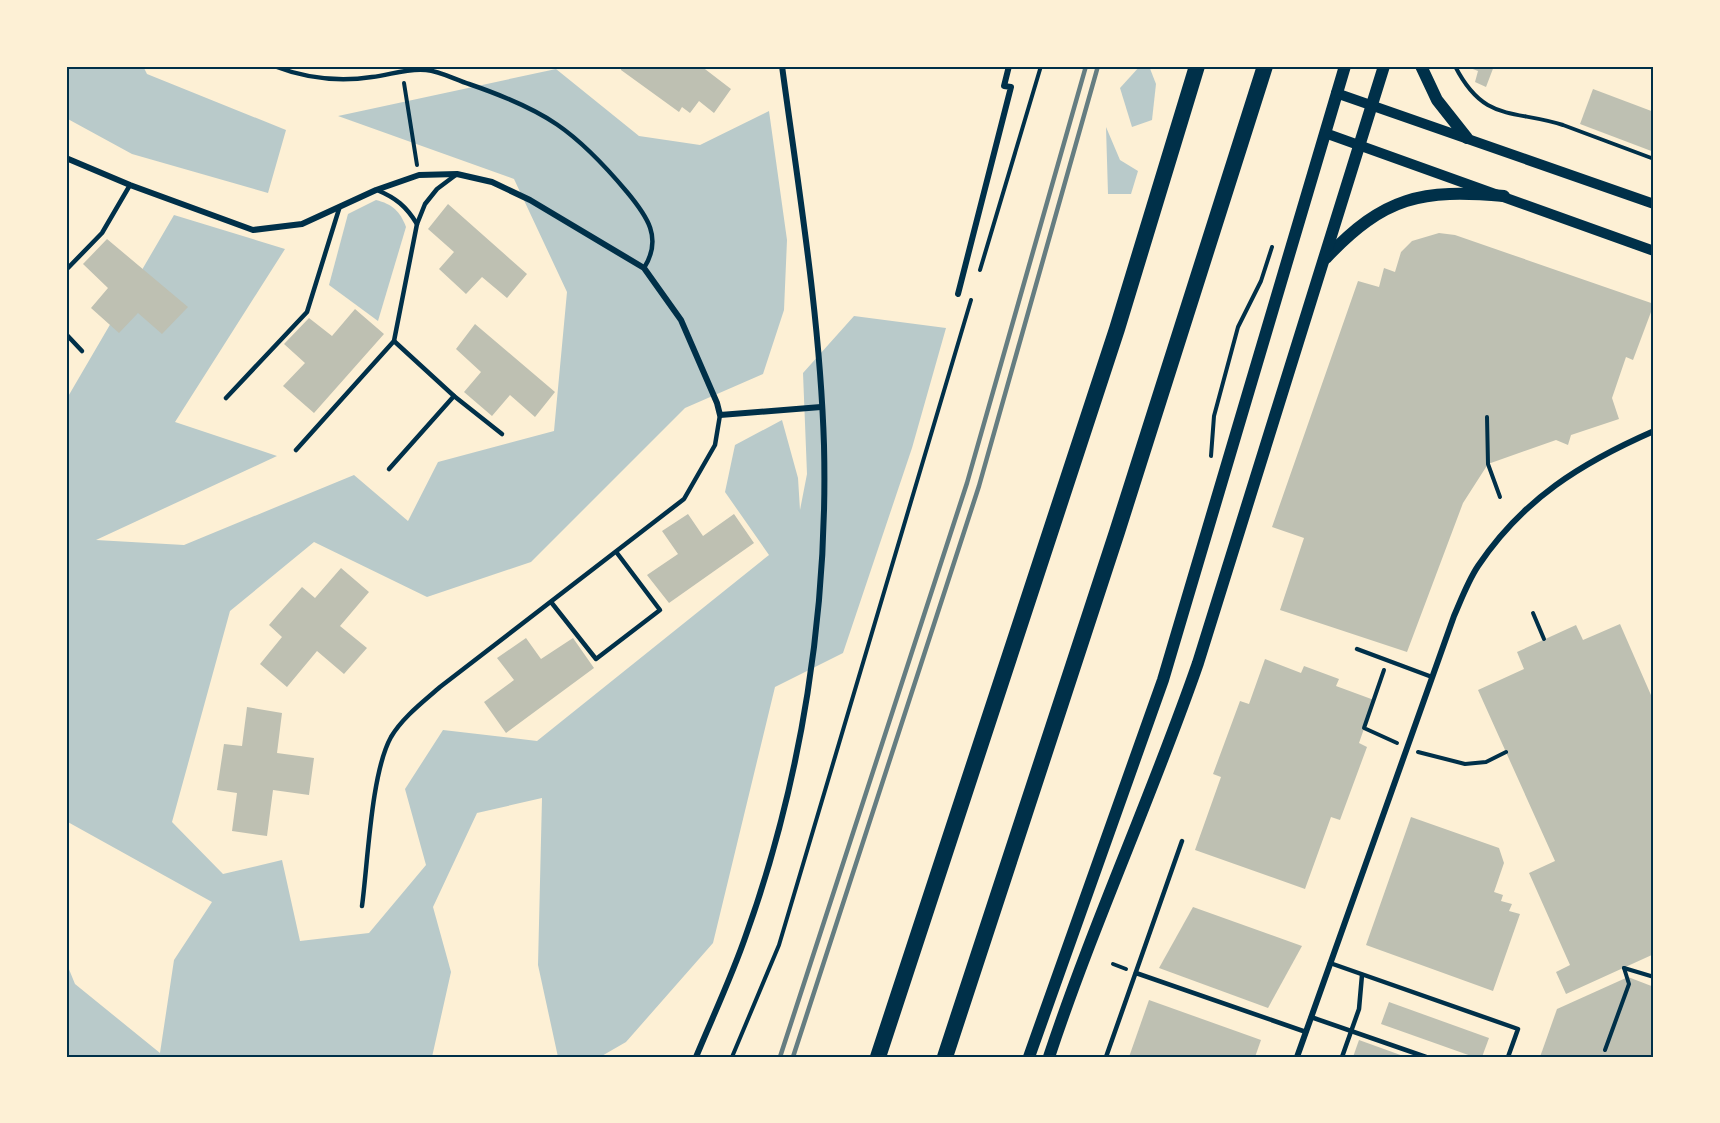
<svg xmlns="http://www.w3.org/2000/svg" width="1720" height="1123" font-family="'IBM Plex Serif',serif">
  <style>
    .green { fill: #b9caca }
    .building { fill: #bec0b2 }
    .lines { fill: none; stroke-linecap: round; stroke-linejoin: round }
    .path { stroke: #003049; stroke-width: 4 }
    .service { stroke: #003049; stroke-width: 4.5 }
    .minor { stroke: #003049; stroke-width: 6 }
    .tertiary { stroke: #003049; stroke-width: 10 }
    .secondary { stroke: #003049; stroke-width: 12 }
    .motorway { stroke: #003049; stroke-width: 16 }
    .rail { stroke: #657d81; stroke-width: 4.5 }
    .neatline { fill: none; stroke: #003049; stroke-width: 2 }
  </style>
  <rect width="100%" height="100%" fill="#fdf0d5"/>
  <g class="green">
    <path d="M66,66h77l4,8 139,56 -18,63 -136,-39 -66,-36z"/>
    <path d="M1140,66h9l7,18 -4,36 -20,7 -12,-39z"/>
    <path d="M556,69l83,67 61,9 69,-34 18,129 -3,70 -21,64 -78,34 -154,154 -104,35 -113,-55 -84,69 -58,211 51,52 59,-14 18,81 69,-8 57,-68 -21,-76 38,-59 94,11 232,-186 -44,-63 10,-47 47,-25 16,58 2,32 7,-36 -4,-101 51,-57 92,12 -34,120 -69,205 -68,34 -62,256 -87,99 -26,15h-42l-20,-92 4,-167 -65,15 -44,94 18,65 -19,85h-366v-95l9,22 85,69 14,-93 38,-58 -146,-81v-421l108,-185 111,34 -110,173 102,34 -181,84 88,5 170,-70 54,46 30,-59 116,-31 13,-139 -53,-113 -176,-63z"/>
    <path d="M1106,127l14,33 18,11 -7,23h-23z"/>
    <path d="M376,200c16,4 24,11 30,27l-28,94 -49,-36 19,-71z"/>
  </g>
  <g class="building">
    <path d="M621,66h80l30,23 -17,24 -15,-12 -9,12 -8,-6 -3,5 -58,-42z"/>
    <path d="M1465,66h29l-8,21 -11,-5 3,-11z"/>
    <path d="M1593,89l61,23v40l-74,-28z"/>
    <path d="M448,204l79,70 -20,24 -25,-21 -16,17 -27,-25 15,-17 -26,-23z"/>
    <path d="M1439,233l16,2 199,69 -21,56 -7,-3 -14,41 7,21 -48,16 -3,10 -12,-5 -68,24 -25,39 -56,149 -127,-42 24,-72 -32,-11 86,-246 21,6 5,-19 11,4 6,-20 11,-11z"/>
    <path d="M107,239l81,68 -26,27 -24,-21 -19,20 -28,-25 17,-20 -25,-24z"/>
    <path d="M355,309l29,25 -70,79 -31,-27 22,-23 -21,-19 25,-26 23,18z"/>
    <path d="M475,324l80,68 -20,25 -25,-22 -18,21 -28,-24 17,-20 -25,-23z"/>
    <path d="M688,514l15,22 31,-22 20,29 -85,60 -22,-28 31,-21 -16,-23z"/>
    <path d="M341,568l28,24 -29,34 27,22 -23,26 -27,-23 -30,36 -27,-23 22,-27 -13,-12 33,-38 13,11z"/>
    <path d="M1620,624l34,78v252l-88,40 -10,-22 14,-7 -41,-92 26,-12 -77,-171 46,-21 -7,-17 59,-27 7,15z"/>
    <path d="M526,638l15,21 32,-21 21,30 -88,65 -22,-31 30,-22 -17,-22z"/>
    <path d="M1265,659l36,14 3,-7 35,13 -3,7 38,14 -15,43 8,4 -27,73 -9,-3 -26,72 -110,-39 26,-73 -8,-3 27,-73 9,3z"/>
    <path d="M247,707l35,6 -5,40 37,5 -5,37 -36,-5 -6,46 -35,-5 5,-38 -20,-3 7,-46 18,2z"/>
    <path d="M1411,817l88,31 5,15 -10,29 9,3 -2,6 11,3 -3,7 11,3 -27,77 -127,-46z"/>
    <path d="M1193,907l109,39 -34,62 -109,-40z"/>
    <path d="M1628,977l26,10v70h-114l17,-48z"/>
    <path d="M1149,1000l112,40 -6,17h-126z"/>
    <path d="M1389,1002l100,36 -7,19h-8l-93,-33z"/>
    <path d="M1359,1040l47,17h-53z"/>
  </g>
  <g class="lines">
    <g class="path">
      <path d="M1455,66c29,57 58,43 108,59 30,11 61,23 91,34"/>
      <path d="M404,83l13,82"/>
      <path d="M980,270l61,-204"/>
      <path d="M1487,417l1,47 12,33"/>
      <path d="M1211,456l3,-40 24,-89 23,-46 11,-34"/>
      <path d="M1533,613l11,26"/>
      <path d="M1384,670l-20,58 33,15"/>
      <path d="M1418,752l47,12 21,-2 20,-10"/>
      <path d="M1113,964l13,5"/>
      <path d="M1624,968l30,9"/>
      <path d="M1605,1050l24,-66 -5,-16"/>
      <path d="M732,1057l47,-112 192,-645"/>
    </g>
    <g class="service">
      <path d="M274,66c31,12 65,16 98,11 18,-2 35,-9 54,-7 14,1 30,10 43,14 76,26 106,46 158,108 20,24 36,46 17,76"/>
      <path d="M377,190c19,8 29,16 40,34"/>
      <path d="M66,270l36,-37 28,-48"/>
      <path d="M66,334l16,17"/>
      <path d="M394,341l60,55 48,38"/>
      <path d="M226,398l81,-86 32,-103"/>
      <path d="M296,450l98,-109 23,-117 8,-20 12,-15 20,-15"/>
      <path d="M389,469l65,-73"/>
      <path d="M551,602l45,57 64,-49 -43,-57"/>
      <path d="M1357,649l75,28"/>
      <path d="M362,906c6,-44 9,-133 29,-169 12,-20 32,-35 49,-50l244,-188 31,-54 5,-30"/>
      <path d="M1330,963l188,66 -10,28"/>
      <path d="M1136,973l170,59"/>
      <path d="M1311,1017l115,40"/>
      <path d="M1106,1057l76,-216"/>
      <path d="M1342,1057l17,-48 3,-34"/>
    </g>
    <g class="minor">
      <path d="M66,158l64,27 123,45 49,-6 74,-34 43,-15 38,-1 35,8 38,18 114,68 37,52 36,83 3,12 101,-8"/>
      <path d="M958,294l53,-207 -7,-1 5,-20"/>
      <path d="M696,1057c17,-41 36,-81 50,-122 56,-156 82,-325 78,-490 -4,-127 -25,-253 -42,-379"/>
      <path d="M1297,1057l157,-441c7,-16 14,-35 24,-50 45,-67 103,-103 176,-135"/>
    </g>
    <g class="tertiary">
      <path d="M1336,93l318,111"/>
      <path d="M1325,133l329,118"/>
    </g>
    <g class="secondary">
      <path d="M1421,66l16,34 30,38"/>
      <path d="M1326,258c59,-62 95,-69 178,-62"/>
      <path d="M1029,1057l134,-377 182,-614"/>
      <path d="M1049,1057c44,-133 103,-261 149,-394l186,-597"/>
    </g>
    <g class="motorway">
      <path d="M878,1057l239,-728 80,-263"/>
      <path d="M945,1057l172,-525 148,-466"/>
    </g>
    <g class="rail">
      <path d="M780,1057l187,-574 119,-417"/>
      <path d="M793,1057l186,-571 119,-420"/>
    </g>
  </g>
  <rect width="1720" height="1123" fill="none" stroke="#fdf0d5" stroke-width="135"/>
  <rect x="68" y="68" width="1584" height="988" class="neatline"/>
</svg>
